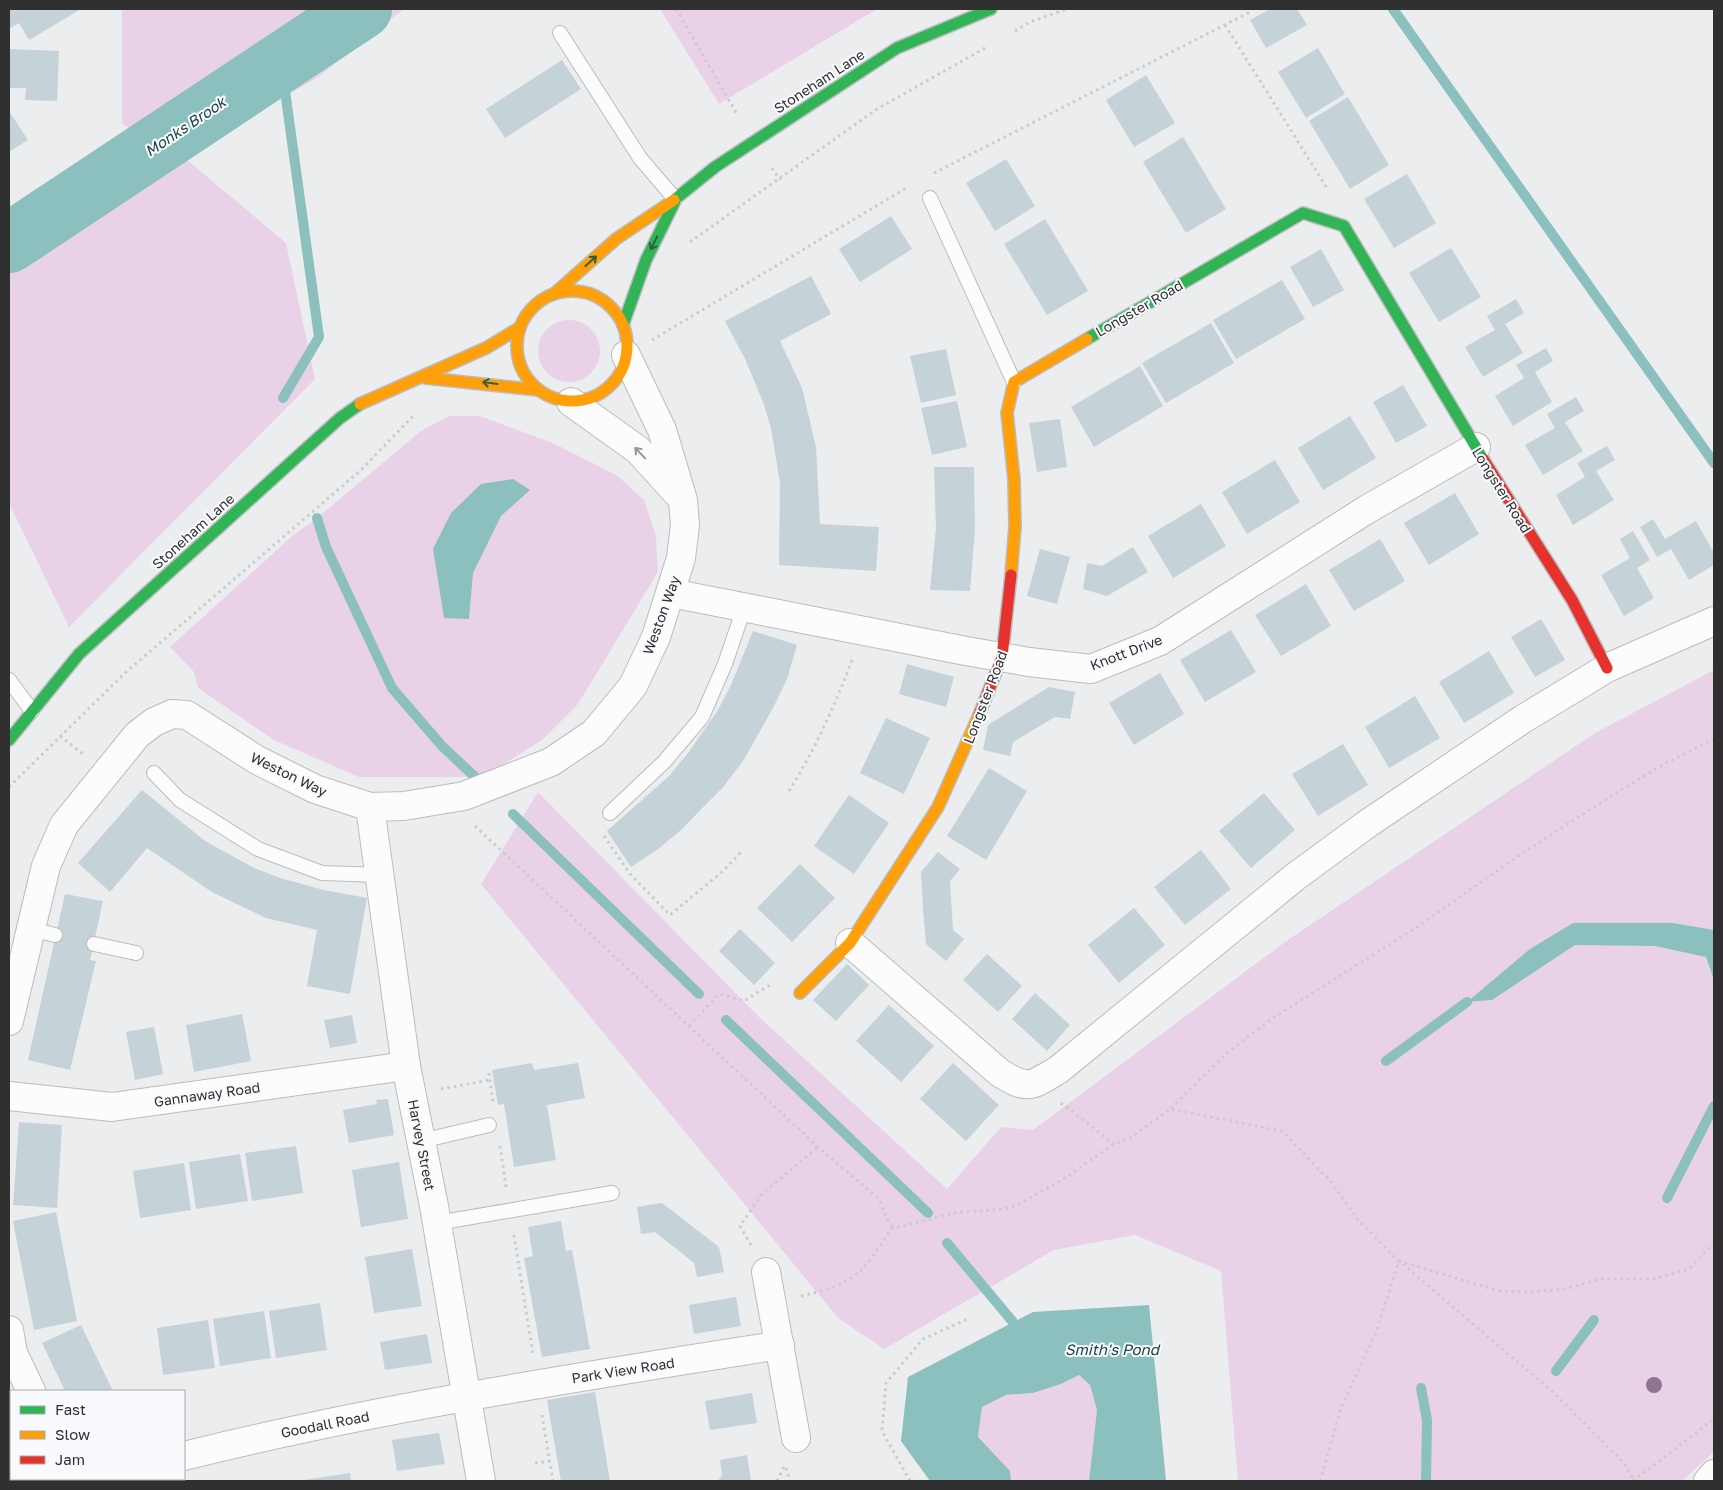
<svg xmlns="http://www.w3.org/2000/svg" width="1723" height="1490" font-family="'Golos Text',sans-serif">
  <style>
    .green { fill: #e9d2e8 }
    .water { fill: #8bc0be }
    .lines { fill: none; stroke-linecap: round; stroke-linejoin: round }
    .stream { stroke: #8bc0be; stroke-width: 10 }
    .river { stroke: #8bc0be; stroke-width: 60 }
    .building { fill: #c5d2d8 }
    .lane-casing { stroke: #babcbd; stroke-width: 16 }
    .street-casing { stroke: #babcbd; stroke-width: 30 }
    .fast-casing { stroke: #babcbd; stroke-width: 14 }
    .slow-casing { stroke: #babcbd; stroke-width: 14 }
    .jam-casing { stroke: #babcbd; stroke-width: 14 }
    .path { stroke: #cbcbcc; stroke-width: 3; stroke-dasharray: 2.5 4; stroke-linecap: butt }
    .lane { stroke: #fcfcfd; stroke-width: 14 }
    .street { stroke: #fcfcfd; stroke-width: 28 }
    .fast { stroke: #30b455; stroke-width: 11 }
    .slow { stroke: #ff9f0a; stroke-width: 11 }
    .jam { stroke: #e5322d; stroke-width: 11 }
    .tree { fill: #917492 }
    .oneway { stroke: #305e3e }
    .oneway2 { stroke: #969697 }
    .labels { text-anchor: middle; dominant-baseline: central; stroke-width: 4; stroke-linejoin: round; paint-order: stroke }
    .street-label { font-size: 14px; fill: #303031; stroke: #f8fafd }
    .water-label { font-size: 15px; font-style: italic; fill: #1d4241; stroke: #f8fafd }
  </style>
  <rect width="100%" height="100%" fill="#ecedef"/>
  <g class="green">
    <path d="M122,9h282l-87,69 -136,77 105,88 29,136 -246,248 -60,-124v-239l171,-109 -58,-31z"/>
    <path d="M660,9h217l-158,95z"/>
    <circle cx="569" cy="351" r="31"/>
    <path d="M449,416h31l75,28 63,32 26,24 12,36 2,36 -80,132 -36,36 -40,25 -27,12h-116l-85,-37 -76,-52 -4,-16 -24,-25 121,-110 26,-19 104,-87z"/>
    <path d="M1714,670v782l-32,29h-444l-17,-210 -86,-36 -81,15 -170,99 -46,-31 -357,-434 57,-92 220,224 189,173 54,-62 32,3 252,-188 310,-209z"/>
    <path d="M1079,1375l11,10 7,25 -8,71h-78l-2,-10 -31,-34 4,-30 24,-12 27,-2 28,-9z"/>
  </g>
  <g class="water">
    <path d="M513,479l17,11 -29,26 -28,57 -4,46 -25,-1 -11,-69 18,-36 30,-29z"/>
    <path d="M1573,923h100l41,7v50l-8,-23 -51,-11 -80,-1 -83,55 -25,2 63,-53z"/>
    <path d="M1149,1305l17,176h-77l8,-71 -7,-25 -11,-10 -18,9 -28,9 -27,2 -24,12 -4,30 32,34 1,10h-81l-29,-40 7,-64 125,-65z"/>
  </g>
  <g class="lines">
    <g class="stream">
      <path d="M1393,9l321,454"/>
      <path d="M281,62l38,275 -36,61"/>
      <path d="M317,518l9,29 66,141 50,58 33,31"/>
      <path d="M513,814l186,180"/>
      <path d="M726,1020l202,193"/>
      <path d="M1386,1061l81,-59"/>
      <path d="M1667,1198l47,-92"/>
      <path d="M947,1243l66,79"/>
      <path d="M1556,1371l38,-51"/>
      <path d="M1421,1388l6,32 -1,61"/>
    </g>
    <path class="river" d="M9,243l353,-234"/>
  </g>
  <g class="building">
    <path d="M9,9h72l-52,31 -10,-17 -10,6z"/>
    <path d="M1270,9h27l10,16 -41,23 -16,-28z"/>
    <path d="M1318,48l27,46 -39,24 -28,-46z"/>
    <path d="M9,49l50,2 -2,50 -32,-1 1,-12h-17z"/>
    <path d="M562,60l19,29 -76,49 -19,-29z"/>
    <path d="M1146,75l29,48 -41,24 -28,-47z"/>
    <path d="M1348,97l41,68 -39,24 -41,-68z"/>
    <path d="M9,111l19,29 -19,12z"/>
    <path d="M1183,137l43,72 -40,24 -43,-71z"/>
    <path d="M1006,159l29,47 -40,25 -29,-48z"/>
    <path d="M1407,174l29,49 -42,25 -30,-49z"/>
    <path d="M891,216l21,33 -52,33 -21,-33z"/>
    <path d="M1045,219l43,72 -41,24 -43,-71z"/>
    <path d="M1451,248l30,49 -42,25 -30,-49z"/>
    <path d="M1321,249l23,41 -31,17 -23,-40z"/>
    <path d="M811,276l20,38 -51,27 22,47 14,59 4,77 59,3 -3,44 -97,-6 1,-82 -9,-55 -8,-26 -18,-43 -20,-38z"/>
    <path d="M1282,280l23,39 -69,40 -23,-39z"/>
    <path d="M1516,299l8,14 -19,11 18,29 -40,24 -18,-30 30,-17 -8,-14z"/>
    <path d="M1211,323l23,40 -68,40 -24,-40z"/>
    <path d="M1546,348l7,13 -18,11 17,30 -39,24 -18,-30 29,-18 -8,-13z"/>
    <path d="M946,349l10,46 -35,8 -11,-47z"/>
    <path d="M1140,366l23,40 -69,41 -23,-40z"/>
    <path d="M1403,385l24,41 -31,17 -23,-41z"/>
    <path d="M1576,397l8,14 -19,11 18,29 -40,24 -18,-30 30,-17 -8,-14z"/>
    <path d="M957,401l10,46 -35,8 -11,-47z"/>
    <path d="M1350,416l26,42 -53,32 -25,-42z"/>
    <path d="M1060,419l7,48 -30,5 -8,-49z"/>
    <path d="M1607,446l8,14 -19,11 18,29 -41,25 -17,-30 29,-18 -8,-14z"/>
    <path d="M1275,460l25,42 -53,32 -25,-42z"/>
    <path d="M934,467h40l1,62 -5,62 -40,-1 6,-62z"/>
    <path d="M1455,493l24,41 -50,31 -25,-42z"/>
    <path d="M1201,504l25,42 -53,32 -25,-42z"/>
    <path d="M1653,519l12,20 31,-18 18,32v12l-25,15 -18,-31 -14,8 -17,-30z"/>
    <path d="M1633,531l17,29 -13,8 17,30 -30,18 -23,-41 29,-17 -10,-19z"/>
    <path d="M1380,539l25,42 -51,30 -25,-41z"/>
    <path d="M1133,547l15,25 -41,24 -24,-7 4,-26 15,3z"/>
    <path d="M1040,549l30,8 -13,47 -30,-8z"/>
    <path d="M1306,584l25,42 -50,30 -26,-41z"/>
    <path d="M1541,619l24,41 -30,17 -24,-40z"/>
    <path d="M1231,630l25,42 -51,30 -25,-42z"/>
    <path d="M753,631l44,14 -10,34 -14,29 -30,53 -19,25 -43,44 -23,19 -27,18 -24,-36 62,-55 19,-23 30,-43 13,-25z"/>
    <path d="M1489,651l25,42 -50,30 -25,-41z"/>
    <path d="M907,664l47,13 -8,30 -47,-13z"/>
    <path d="M1160,673l24,41 -50,31 -25,-42z"/>
    <path d="M1049,687l26,5 -5,27 -15,-2 -42,25 -3,14 -27,-6 5,-25z"/>
    <path d="M1415,696l25,42 -51,30 -24,-41z"/>
    <path d="M886,718l44,20 -26,56 -44,-21z"/>
    <path d="M1343,744l25,41 -50,31 -26,-42z"/>
    <path d="M989,768l38,23 -41,69 -39,-24z"/>
    <path d="M142,790l63,51 49,27 26,10 44,12 43,8 -17,96 -43,-8 10,-56 -51,-12 -54,-26 -65,-44 -37,44 -32,-29z"/>
    <path d="M1264,793l31,37 -44,38 -32,-37z"/>
    <path d="M849,795l40,28 -35,51 -40,-28z"/>
    <path d="M1201,850l30,39 -46,36 -31,-38z"/>
    <path d="M938,852l22,17 -10,12 3,49 11,9 -18,22 -20,-17 -3,-35 -2,-37z"/>
    <path d="M800,864l35,34 -43,44 -35,-34z"/>
    <path d="M65,894l38,7 -13,59 6,1 -26,109 -42,-10z"/>
    <path d="M1134,908l31,37 -46,38 -31,-38z"/>
    <path d="M740,929l35,34 -21,22 -35,-34z"/>
    <path d="M987,954l35,32 -24,26 -35,-32z"/>
    <path d="M847,964l22,21 -33,36 -23,-21z"/>
    <path d="M1035,993l35,32 -23,26 -35,-32z"/>
    <path d="M889,1005l45,41 -33,36 -45,-41z"/>
    <path d="M242,1014l9,47 -57,11 -8,-47z"/>
    <path d="M352,1015l5,28 -27,5 -6,-28z"/>
    <path d="M154,1027l9,47 -28,6 -9,-48z"/>
    <path d="M532,1063l2,7 44,-7 7,35 -38,7 9,55 -42,7 -10,-63 -6,1 -6,-35z"/>
    <path d="M953,1063l46,42 -33,36 -46,-42z"/>
    <path d="M388,1099l6,36 -45,8 -6,-33 34,-6 -1,-4z"/>
    <path d="M19,1122l43,3 -5,83 -44,-3z"/>
    <path d="M296,1146l7,47 -51,8 -7,-48z"/>
    <path d="M240,1154l8,47 -52,8 -7,-47z"/>
    <path d="M399,1162l9,57 -47,8 -9,-57z"/>
    <path d="M184,1163l7,47 -51,8 -7,-47z"/>
    <path d="M662,1203l57,44 5,25 -27,5 -3,-14 -39,-31 -14,2 -4,-27z"/>
    <path d="M56,1212l21,109 -43,9 -21,-109z"/>
    <path d="M561,1221l5,30 6,-1 18,99 -48,8 -18,-99 9,-2 -5,-29z"/>
    <path d="M412,1249l10,57 -48,7 -9,-56z"/>
    <path d="M736,1297l5,29 -47,8 -5,-29z"/>
    <path d="M320,1303l7,47 -51,8 -7,-47z"/>
    <path d="M264,1311l7,47 -51,8 -7,-47z"/>
    <path d="M208,1320l7,48 -52,7 -6,-47z"/>
    <path d="M81,1325l12,25 20,41h-48l-23,-48z"/>
    <path d="M427,1334l5,29 -47,7 -5,-28z"/>
    <path d="M595,1392l15,89h-49l-14,-81z"/>
    <path d="M752,1393l5,30 -47,7 -5,-29z"/>
    <path d="M439,1433l6,31 -48,7 -5,-31z"/>
    <path d="M747,1455l4,26h-33l4,-6 -2,-15z"/>
    <path d="M350,1473l1,8h-46l-1,-1z"/>
  </g>
  <g class="lines">
    <g class="lane-casing">
      <g id="lane">
        <path d="M560,33l80,125 35,41"/>
        <path d="M930,198l84,184"/>
        <path d="M9,680l23,31"/>
        <path d="M154,773l26,27 78,49 64,24 59,2"/>
        <path d="M610,813l54,-51 38,-45 23,-53 19,-56"/>
        <path d="M30,929l25,6"/>
        <path d="M94,944l42,9"/>
        <path d="M421,1141l68,-16"/>
        <path d="M437,1223l175,-30"/>
      </g>
    </g>
    <g class="street-casing">
      <g id="street">
        <path d="M571,402l67,48 39,43"/>
        <path d="M671,593l295,58 63,11 62,7 69,-28 206,-131 110,-63"/>
        <path d="M370,807l36,259 28,140 47,275"/>
        <path d="M850,943l150,130c28,17 30,14 58,-3l237,-193 72,-53 156,-105 84,-51 107,-47"/>
        <path d="M9,1021l37,-155 18,-41 73,-90 17,-13 18,-8 15,1 70,45 58,29 55,18 34,-1 60,-10 87,-34 43,-29 39,-47 23,-49 25,-79 4,-33 -2,-25 -21,-70 -36,-75"/>
        <path d="M9,1096l103,11 294,-41"/>
        <path d="M766,1272l30,166"/>
        <path d="M9,1330l4,23 18,38"/>
        <path d="M184,1456c196,-49 397,-79 596,-111"/>
        <path d="M72,1479l1,2"/>
        <path d="M104,1481l7,-2"/>
        <path d="M1708,1481l6,-7"/>
      </g>
    </g>
    <g class="fast-casing">
      <g id="fast">
        <path d="M674,200l41,-33 182,-119 94,-39"/>
        <path d="M623,325l23,-65 29,-59"/>
        <path d="M1087,339l216,-126 41,13 139,233"/>
        <path d="M9,740l70,-86 261,-236 20,-14"/>
      </g>
    </g>
    <g class="slow-casing">
      <g id="slow">
        <circle cx="572" cy="346" r="55"/>
        <path d="M554,294l62,-55 58,-39"/>
        <path d="M426,378l112,12"/>
        <path d="M360,404l126,-56 33,-20"/>
        <path d="M1011,575l4,-48 -1,-48 -7,-66 7,-31 73,-43"/>
        <path d="M800,993l50,-50 88,-136 41,-92"/>
      </g>
    </g>
    <g class="jam-casing">
      <g id="jam">
        <path d="M1483,459l89,141 35,68"/>
        <path d="M979,715l23,-58 9,-82"/>
      </g>
    </g>
    <g class="path">
      <path d="M676,9l62,107"/>
      <path d="M1225,25l102,163"/>
      <path d="M1015,31l15,-9 37,-13"/>
      <path d="M772,168l8,12"/>
      <path d="M934,173l316,-161"/>
      <path d="M690,242l187,-133 110,-62"/>
      <path d="M652,340l256,-153"/>
      <path d="M60,736l23,18"/>
      <path d="M9,787l116,-114 236,-203 54,-56"/>
      <path d="M789,791c26,-42 46,-85 63,-131"/>
      <path d="M475,826l343,321 61,52 9,22 5,5 7,1 53,-14 52,-4 14,-5 46,-26 49,-34 16,-6 40,-29 112,22 50,52 26,37 41,41 155,132 70,70 10,18"/>
      <path d="M604,836l26,38 40,41 52,-43 19,-20"/>
      <path d="M689,1026l30,-32 25,7 27,-17"/>
      <path d="M489,1073l4,30"/>
      <path d="M441,1089l49,-9"/>
      <path d="M1061,1103l53,41"/>
      <path d="M1171,1108l57,-56 42,-32 147,-93 101,-71 98,-63 48,-29 50,-25"/>
      <path d="M500,1146l6,41"/>
      <path d="M514,1235l19,120"/>
      <path d="M751,1245l-11,-19 22,-32 56,-47"/>
      <path d="M801,1296c58,-13 61,-23 92,-70"/>
      <path d="M542,1415l11,66"/>
      <path d="M535,1463l15,-2"/>
      <path d="M786,1468l4,13"/>
      <path d="M777,1481l7,-14"/>
      <path d="M910,1481l-28,-50 4,-48 37,-44 47,-21"/>
      <path d="M1320,1481l21,-73 34,-73 24,-74 101,30 28,1 37,-3 35,-10h54l35,-10 25,-26"/>
      <path d="M1633,1481l81,-62"/>
    </g>
    <use href="#lane" class="lane"/>
    <use href="#street" class="street"/>
    <use href="#fast" class="fast"/>
    <use href="#slow" class="slow"/>
    <use href="#jam" class="jam"/>
  </g>
  <circle class="tree" cx="1654" cy="1385" r="8"/>
  <defs><path id="oneway-shaft" d="M-6 0H5M1.5-3L5.5 0L1.5 3" fill="none" stroke-width="1.6" stroke-linecap="round" stroke-linejoin="round" transform="scale(1.25)"/></defs>
  <g class="oneway">
    <use href="#oneway-shaft" transform="translate(654 243) rotate(116)"/>
    <use href="#oneway-shaft" transform="translate(591 261) rotate(-42)"/>
    <use href="#oneway-shaft" transform="translate(490 383) rotate(-172)"/>
  </g>
  <use class="oneway2" href="#oneway-shaft" transform="translate(640 453) rotate(-134)"/>
  <g class="labels">
    <g class="street-label">
      <text transform="translate(819 81) rotate(-33)">Stoneham Lane</text>
      <text transform="translate(1139 308) rotate(-30)">Longster Road</text>
      <text transform="translate(1502 490) rotate(58)">Longster Road</text>
      <text transform="translate(193 531) rotate(-42)">Stoneham Lane</text>
      <text transform="translate(661 615) rotate(-70)">Weston Way</text>
      <text transform="translate(1126 652) rotate(-21)">Knott Drive</text>
      <text transform="translate(985 697) rotate(-69)">Longster Road</text>
      <text transform="translate(289 774) rotate(26)">Weston Way</text>
      <text transform="translate(207 1094) rotate(-8)">Gannaway Road</text>
      <text transform="translate(422 1145) rotate(79)">Harvey Street</text>
      <text transform="translate(623 1370) rotate(-9)">Park View Road</text>
      <text transform="translate(325 1424) rotate(-11)">Goodall Road</text>
    </g>
    <g class="water-label">
      <text transform="translate(185 126) rotate(-34)">Monks Brook</text>
      <text x="1112" y="1349">Smith's Pond</text>
    </g>
  </g>
  <rect width="1723" height="1490" fill="none" stroke="#303031" stroke-width="20"/>
  <rect x="10" y="1390" width="175" height="90" fill="#f8fafd" stroke="#a8a9ab"/>
  <rect x="20" y="1406" width="25" height="8" fill="#30b455" stroke="#a8a9ab"/>
  <text x="55" y="1415" font-size="15" fill="#303031">Fast</text>
  <rect x="20" y="1431" width="25" height="8" fill="#ff9f0a" stroke="#a8a9ab"/>
  <text x="55" y="1440" font-size="15" fill="#303031">Slow</text>
  <rect x="20" y="1456" width="25" height="8" fill="#e5322d" stroke="#a8a9ab"/>
  <text x="55" y="1465" font-size="15" fill="#303031">Jam</text>
</svg>
